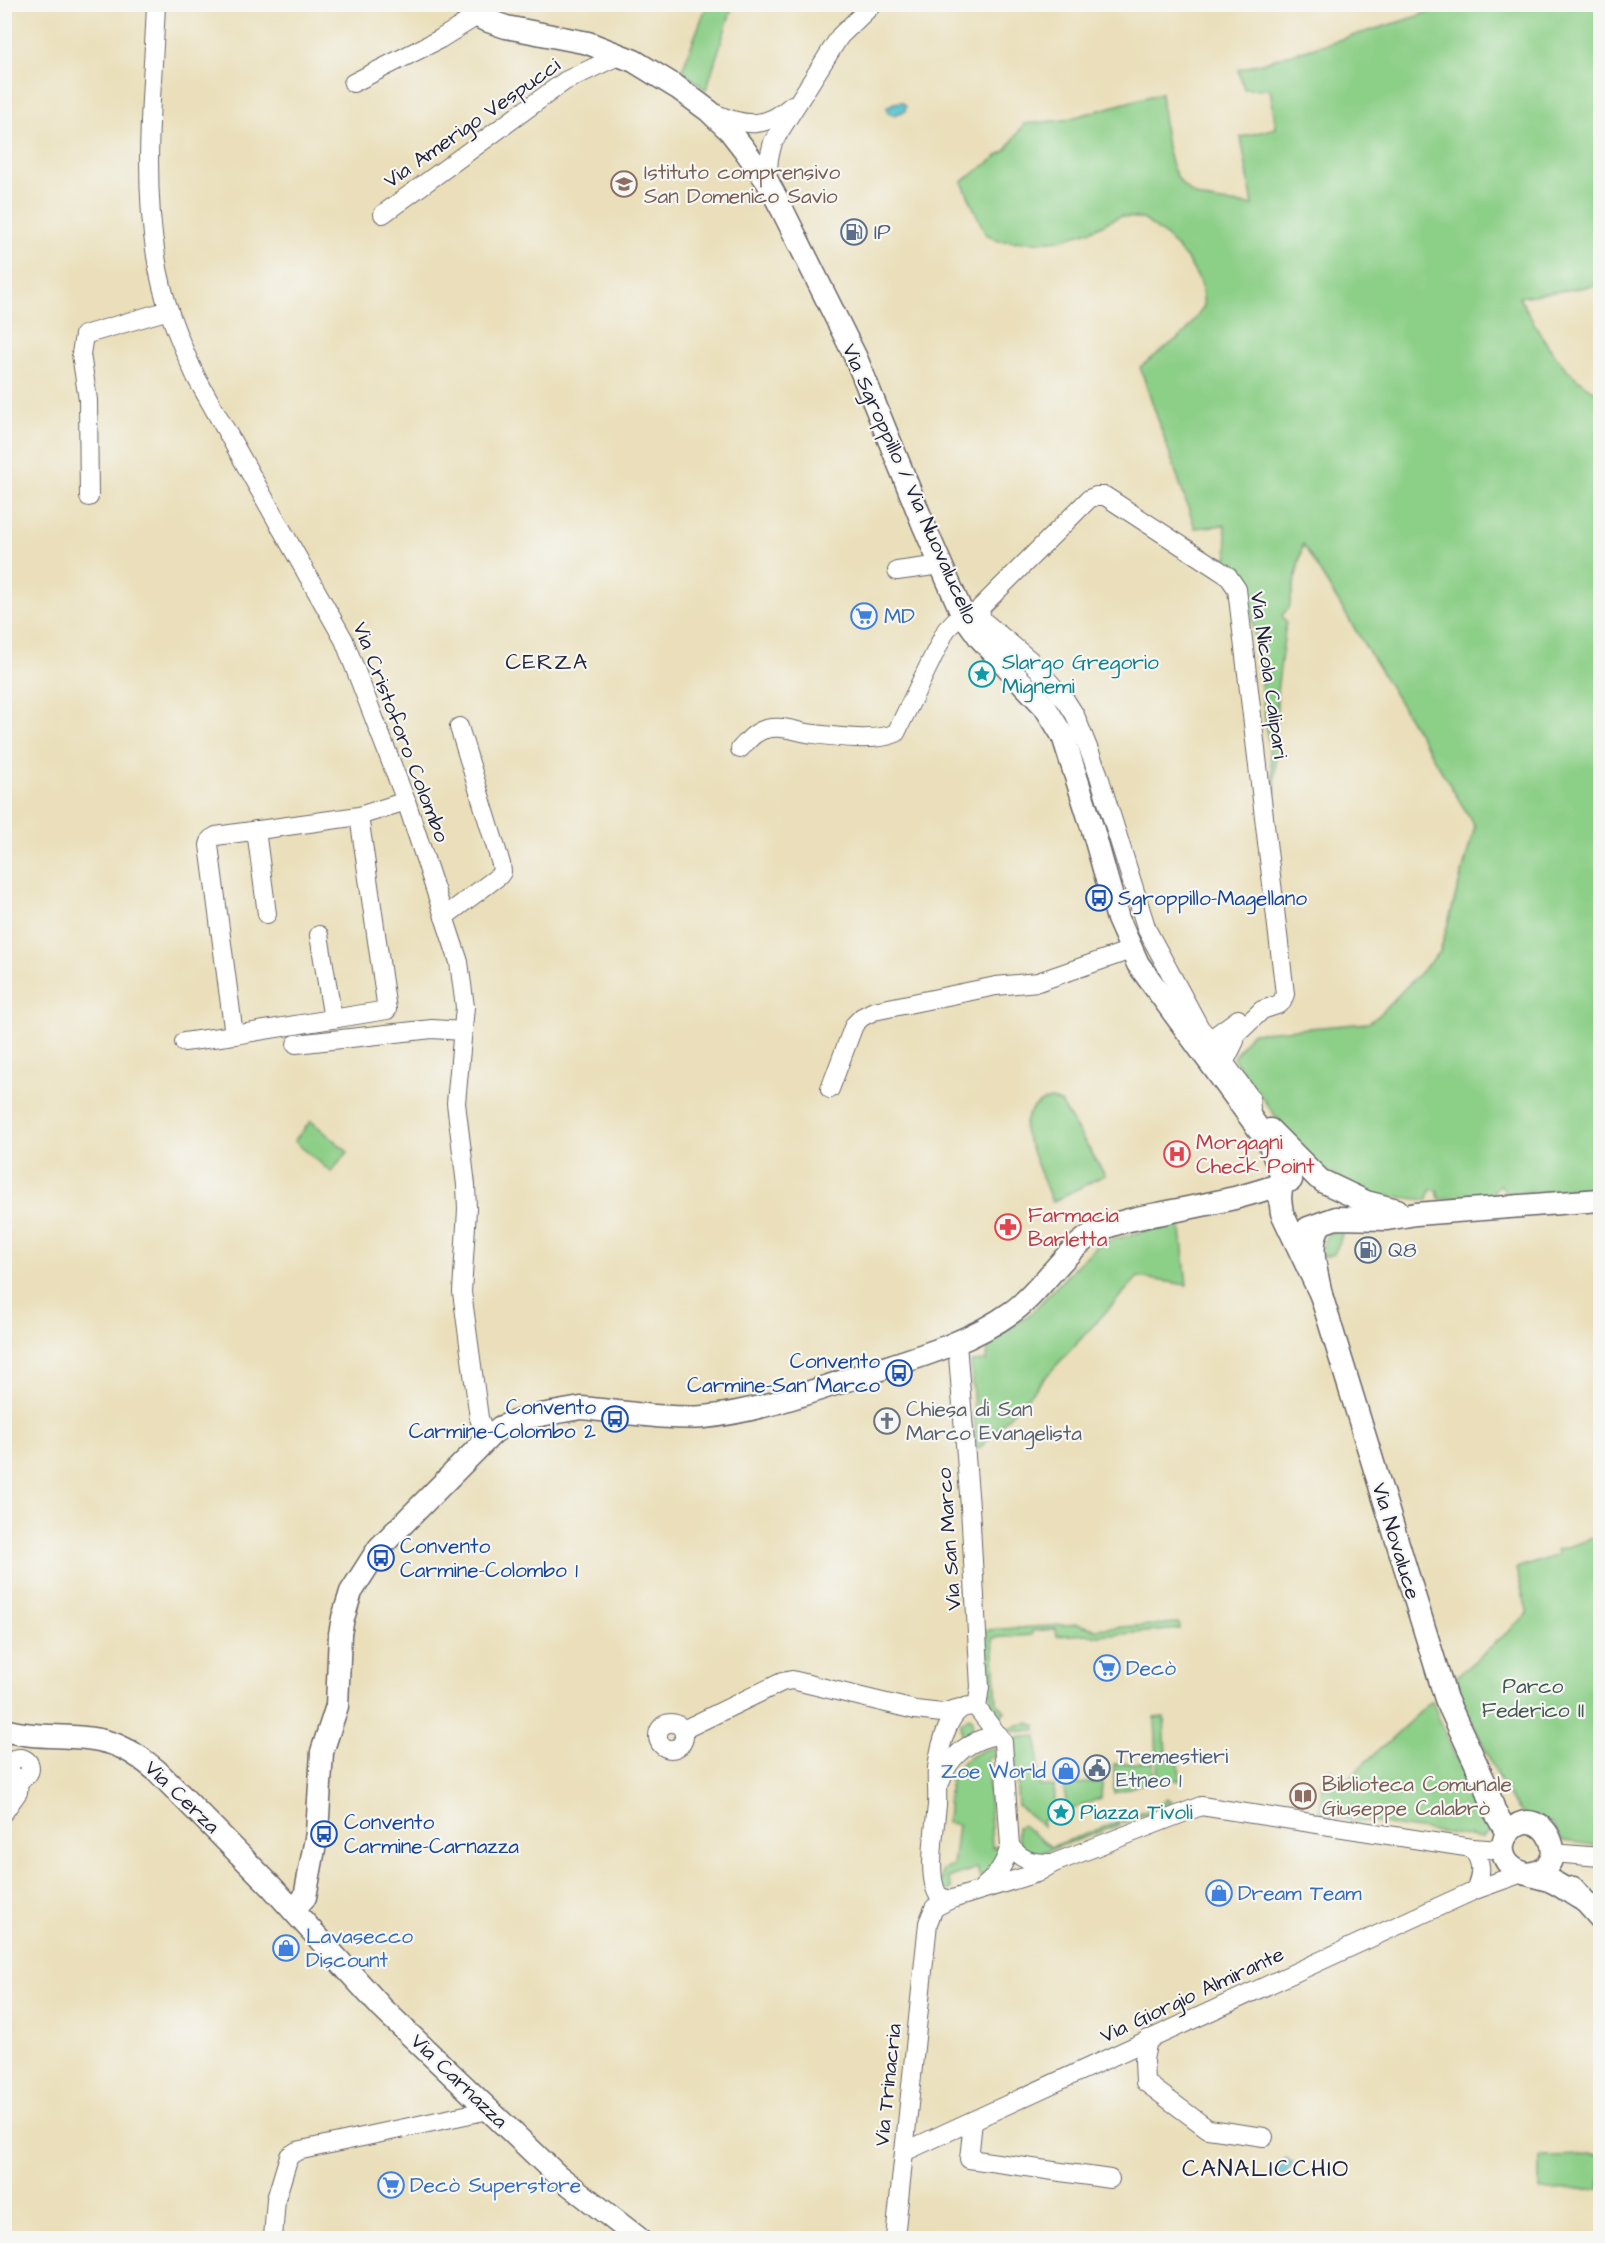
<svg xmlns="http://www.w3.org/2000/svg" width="1605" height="2243" font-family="'Architects Daughter',sans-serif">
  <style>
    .green { fill: #8ccf87; stroke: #577861; stroke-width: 1.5 }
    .water { fill: #58c4d0; stroke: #3d7386; stroke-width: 1.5 }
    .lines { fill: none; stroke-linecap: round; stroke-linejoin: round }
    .minor-casing { stroke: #686467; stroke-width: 20 }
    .major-casing { stroke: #686467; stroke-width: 25 }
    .minor { stroke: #fff; stroke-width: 18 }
    .major { stroke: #fff; stroke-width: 22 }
    .labels { text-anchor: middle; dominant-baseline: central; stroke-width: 4.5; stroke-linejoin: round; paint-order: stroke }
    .street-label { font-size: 21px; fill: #22223b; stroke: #f6f6f2 }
    .education-label { font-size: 21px; fill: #785e54; stroke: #f6f6f2; text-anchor: start }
    .service-label { font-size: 21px; fill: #4e5e75; stroke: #f6f6f2; text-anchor: start }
    .shop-label { font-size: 21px; fill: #366cbe; stroke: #f6f6f2; text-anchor: start }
    .culture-label { font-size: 21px; fill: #0d838f; stroke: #f6f6f2; text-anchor: start }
    .transit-label { font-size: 21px; fill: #164399; stroke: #f6f6f2; text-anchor: start }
    .health-label { font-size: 21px; fill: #be3a42; stroke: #f6f6f2; text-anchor: start }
    .worship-label { font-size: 21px; fill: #5b616d; stroke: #f6f6f2; text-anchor: start }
    .park-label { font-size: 21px; fill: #425652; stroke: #f6f6f2 }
    .neighbourhood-label { font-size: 22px; letter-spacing: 1.5px; fill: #22223b; stroke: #f6f6f2 }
    .quarter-label { font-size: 24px; letter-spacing: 1.5px; fill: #22223b; stroke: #f6f6f2 }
  </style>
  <rect width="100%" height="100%" fill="#f6f6f2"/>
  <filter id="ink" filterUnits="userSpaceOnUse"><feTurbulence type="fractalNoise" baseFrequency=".0167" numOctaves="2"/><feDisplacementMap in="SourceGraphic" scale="12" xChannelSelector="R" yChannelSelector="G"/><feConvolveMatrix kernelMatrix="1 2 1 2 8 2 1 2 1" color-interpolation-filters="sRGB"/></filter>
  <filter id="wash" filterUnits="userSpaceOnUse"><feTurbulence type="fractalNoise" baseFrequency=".008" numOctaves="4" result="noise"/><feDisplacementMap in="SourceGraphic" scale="24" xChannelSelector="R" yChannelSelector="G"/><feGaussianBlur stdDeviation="1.35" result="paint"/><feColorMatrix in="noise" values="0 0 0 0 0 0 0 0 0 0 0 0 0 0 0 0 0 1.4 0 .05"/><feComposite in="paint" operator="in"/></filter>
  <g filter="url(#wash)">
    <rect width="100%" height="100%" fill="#eadfba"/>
    <g class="green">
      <path d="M707,5h26l-27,85 -24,-20z"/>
      <path d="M1441,5h159v280l-81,12c25,43 38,72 81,98v792l-93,7 -7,-10 -7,6 4,5 -58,4 -2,-9h-7l-2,10 -52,-5 -43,-20 -16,-11 -27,-28 -57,-78 18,-25 117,-10 10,-7 62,-64 35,-126 -172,-282 -14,64 -7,7 4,8 -9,68 -2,103 -28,-215 -31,-20 12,-2 -3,-32 -30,3 -55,-161 45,-34 19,-27 -3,-23 -14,-24 -20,-22 -24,-18 -23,-3 -28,14 -32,10 -23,2 -39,-1 -13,-8 -23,-51 45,-33 17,-25 40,-4 97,-27c4,33 2,86 36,103 10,6 43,8 56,9l-12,-68 35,-9 -6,-39h-26l-6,-19 177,-53 23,-9z"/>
      <path d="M1051,1099l10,4 44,72 -53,27 -28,-71c1,-17 10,-28 27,-32z"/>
      <path d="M311,1121l37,31 -17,20 -37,-31z"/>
      <path d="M1180,1221l7,64 -49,-8 -159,172 -3,-2 -5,-85 16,-1 1,-20 40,-25 54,-56 19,-17z"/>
      <path d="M1336,1230h6c1,8 -5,17 -8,24l-11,3 -1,-8 6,-15z"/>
      <path d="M1600,1536v310l-36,-5 -14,-19 -25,-5 -21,-27 -51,-110 75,-66 -12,-45 42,-14 -1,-5z"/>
      <path d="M1178,1623l2,2v4l-82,7 -11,-2 -30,2 -1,-7 -24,2v4l-39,3 4,65 8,8 -4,5h-4l-5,-4 -6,-82 92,-6 17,5z"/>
      <path d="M1432,1701l19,47 46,77 -16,13 -161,-23 2,-34 8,-12 14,13z"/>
      <path d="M969,1717l3,3 1,11 -8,5 -3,-2 -1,-11z"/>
      <path d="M1164,1717l2,41 12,3 3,20 -14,-3 -9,3 -3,-63z"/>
      <path d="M1031,1723v2h5v5l-25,2 1,-4 6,-3z"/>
      <path d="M1037,1736l2,50h15l2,30 -14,4 1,6 -25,-20 -4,-68z"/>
      <path d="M995,1748v9l-8,1 5,89h10l-13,27 -9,3 -3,-9 -29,10 4,11 -5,2 -7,-5 2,-16 11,-4 5,-42 -11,-1c1,-10 1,-40 5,-48 7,-14 28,-26 43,-27z"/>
      <path d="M1153,1762l1,18 -40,13v-29z"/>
      <path d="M1102,1782l-1,16 -34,13 -3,-26z"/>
      <path d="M1167,1798l5,3 -3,4 -47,18 -1,-2 40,-17z"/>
      <path d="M1118,1822l1,3 -84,30c-14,-7 -18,-13 -18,-28l5,-2 29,22z"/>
      <path d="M1600,2155v34l-60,1v-34z"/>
    </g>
    <g class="water">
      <path d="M902,102l4,4 -1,5 -11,4 -6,-2 -1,-6 7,-4z"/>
      <path d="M1286,2158l7,5 -12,16 -4,-3 1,-7z"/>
    </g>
  </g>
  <g filter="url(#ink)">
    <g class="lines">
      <g class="minor-casing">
        <g id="minor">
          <path d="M156,4c-3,83 -14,169 0,252 6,43 22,82 40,121l148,263 62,161 53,161 6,45 -9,96 10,82 1,24 -5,83 17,126 8,20"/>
          <path d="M353,83l87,-44 37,-23"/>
          <path d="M716,114c30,13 51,14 76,-9"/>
          <path d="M767,181l2,-23 4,-16 67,-106 33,-32"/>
          <path d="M383,214l182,-133 55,-26"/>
          <path d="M89,497l-1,-97 -7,-46 3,-19 85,-25"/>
          <path d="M897,571l44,-6"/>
          <path d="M982,620l48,40 36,41 9,14 23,58 49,157 53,98 7,8 5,2 26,-19"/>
          <path d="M971,627l11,-7 -2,-12 109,-109 7,-3h9l111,72 12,8 9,13 48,405 -3,8 -5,3 -15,5 -53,51"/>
          <path d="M740,749c5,-5 11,-13 17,-16 15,-10 35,-3 50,0 24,3 67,10 89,0l50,-103 16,-17"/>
          <path d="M359,816l28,194 -153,25 -25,-190 2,-6 5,-3 143,-20 47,-15"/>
          <path d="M256,830l11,84"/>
          <path d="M444,917l55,-41 3,-4 -1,-8 -42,-137"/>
          <path d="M319,935l14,84"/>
          <path d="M1235,1041l-10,20 2,5 23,31 1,12"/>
          <path d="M184,1042l50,-7"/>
          <path d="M296,1044l136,-15 31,2"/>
          <path d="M830,1089l24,-64 8,-8 12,-6 122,-25 42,-4 93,-32"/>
          <path d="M957,1343l13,164 10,180 -3,21"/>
          <circle cx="671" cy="1736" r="13"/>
          <path d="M683,1730l99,-48 10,-2 123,30 27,3 18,-5"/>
          <circle cx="20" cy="1768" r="10"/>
          <path d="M941,1781c8,-26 31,-43 58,-46"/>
          <path d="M4,1812l14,-20 1,-13"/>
          <path d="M1010,1846c12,16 24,17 44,17"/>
          <path d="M1472,1848c11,15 10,26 3,42"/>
          <path d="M1553,1853l47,4"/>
          <path d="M982,1888c15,-12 23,-24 28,-42l-7,-104 -26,-34c-27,-12 -38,43 -40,60 -1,12 1,25 0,37 -2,23 -11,74 2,91l10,4 88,-27 17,-10 147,-57 271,42 30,2"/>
          <path d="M1148,2039l-4,21 1,22 63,47 56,8"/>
          <path d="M973,2121l-4,38 141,20"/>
          <path d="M904,2152l571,-262 47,-17"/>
          <path d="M273,2238l3,-39 13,-43 8,-5 192,-41"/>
          <path d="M895,2238l33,-315 6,-15 15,-8"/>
        </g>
      </g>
      <g class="major-casing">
        <g id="major">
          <path d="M461,4l22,15 23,8 82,16 46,18 44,27 31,23 21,20 14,18 23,32 15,28 74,149 68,168 38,87 18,25 65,69 18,29 30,94 25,89 20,45 131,179 13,34 -2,22 2,14 39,82"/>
          <path d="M1270,1130l48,48"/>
          <path d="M1324,1182l42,20 31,8"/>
          <path d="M1320,1225c-13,21 -3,47 1,70l125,404 39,84 9,27 13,23"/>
          <path d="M1308,1228l28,-10 51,1 29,-5 184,-14"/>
          <path d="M4,1730c38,11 83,1 117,17 14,6 25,15 36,24l114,115 111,122 175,167 81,63"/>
          <path d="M1526,1874c53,-3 16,-77 -16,-43 -6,6 -8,13 -7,21 4,23 31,22 48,29 11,5 21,13 32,19"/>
          <path d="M1573,1888l27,30"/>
          <path d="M293,1910l12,-13 12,-64 5,-81 15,-46 3,-72 3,-16 8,-26 28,-44 113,-114 9,-7 28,-10 52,-9c37,3 87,12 123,9 51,-5 100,-23 149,-39 54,-18 112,-32 159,-66 30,-21 55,-66 86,-81 20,-10 44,-14 65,-18 43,-9 87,-16 128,-33"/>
        </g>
      </g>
      <use href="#minor" class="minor"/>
      <use href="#major" class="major"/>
    </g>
  </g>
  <defs>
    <g id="school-ring" transform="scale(1.35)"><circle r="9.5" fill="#f6f6f2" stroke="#8d6e63" stroke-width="1.5"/><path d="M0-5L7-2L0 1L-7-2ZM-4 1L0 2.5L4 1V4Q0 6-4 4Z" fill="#8d6e63"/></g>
    <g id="fuel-ring" transform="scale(1.35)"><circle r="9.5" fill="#f6f6f2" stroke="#5c6f8a" stroke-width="1.5"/><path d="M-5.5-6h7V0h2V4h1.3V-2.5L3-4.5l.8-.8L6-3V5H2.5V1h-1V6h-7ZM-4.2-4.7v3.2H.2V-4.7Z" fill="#5c6f8a"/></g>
    <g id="supermarket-ring" transform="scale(1.35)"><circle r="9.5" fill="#f6f6f2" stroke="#3f7fe0" stroke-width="1.5"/><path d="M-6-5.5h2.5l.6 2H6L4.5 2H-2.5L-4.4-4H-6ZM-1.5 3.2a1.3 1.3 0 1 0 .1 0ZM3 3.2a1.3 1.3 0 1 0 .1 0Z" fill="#3f7fe0"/></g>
    <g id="sight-ring" transform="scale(1.35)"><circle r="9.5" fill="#f6f6f2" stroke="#0f9aa8" stroke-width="1.5"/><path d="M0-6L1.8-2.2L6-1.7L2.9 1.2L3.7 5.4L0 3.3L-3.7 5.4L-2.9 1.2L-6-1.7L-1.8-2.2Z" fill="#0f9aa8"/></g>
    <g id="bus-ring" transform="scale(1.35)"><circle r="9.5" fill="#f6f6f2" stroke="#1a4fb4" stroke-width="1.5"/><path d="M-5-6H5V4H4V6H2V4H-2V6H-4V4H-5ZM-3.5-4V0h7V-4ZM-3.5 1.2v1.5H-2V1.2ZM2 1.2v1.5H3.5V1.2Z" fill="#1a4fb4"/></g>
    <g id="hospital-ring" transform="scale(1.35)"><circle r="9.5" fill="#f6f6f2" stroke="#e0444e" stroke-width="1.5"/><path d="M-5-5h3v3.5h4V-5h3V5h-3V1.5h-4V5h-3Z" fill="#e0444e"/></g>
    <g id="pharmacy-ring" transform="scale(1.35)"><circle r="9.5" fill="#f6f6f2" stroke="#e0444e" stroke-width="1.5"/><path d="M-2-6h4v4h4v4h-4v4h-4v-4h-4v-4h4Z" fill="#e0444e"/></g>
    <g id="church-ring" transform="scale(1.35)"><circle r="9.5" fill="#f6f6f2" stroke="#6b7280" stroke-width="1.5"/><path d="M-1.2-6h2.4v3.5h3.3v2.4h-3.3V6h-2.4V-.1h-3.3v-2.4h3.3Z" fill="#6b7280"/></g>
    <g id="civic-ring" transform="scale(1.35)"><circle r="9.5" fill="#f6f6f2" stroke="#5c6f8a" stroke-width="1.5"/><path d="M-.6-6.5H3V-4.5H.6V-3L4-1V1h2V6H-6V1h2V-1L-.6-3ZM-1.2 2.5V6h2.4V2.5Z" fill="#5c6f8a"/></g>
    <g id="shop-ring" transform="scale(1.35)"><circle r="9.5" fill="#f6f6f2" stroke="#3f7fe0" stroke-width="1.5"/><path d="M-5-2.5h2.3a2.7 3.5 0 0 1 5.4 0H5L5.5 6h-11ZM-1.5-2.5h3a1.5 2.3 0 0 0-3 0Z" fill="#3f7fe0"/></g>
    <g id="library-ring" transform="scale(1.35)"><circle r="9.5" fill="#f6f6f2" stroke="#8d6e63" stroke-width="1.5"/><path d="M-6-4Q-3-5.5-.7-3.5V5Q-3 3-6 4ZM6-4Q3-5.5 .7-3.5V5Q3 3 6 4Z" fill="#8d6e63"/></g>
  </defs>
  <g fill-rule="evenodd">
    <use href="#school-ring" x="624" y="184"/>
    <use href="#fuel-ring" x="854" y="232"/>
    <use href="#supermarket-ring" x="864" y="616"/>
    <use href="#sight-ring" x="982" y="674"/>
    <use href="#bus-ring" x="1099" y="898"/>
    <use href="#hospital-ring" x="1177" y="1154"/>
    <use href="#pharmacy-ring" x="1008" y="1227"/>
    <use href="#fuel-ring" x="1368" y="1250"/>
    <use href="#bus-ring" x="899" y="1373"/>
    <use href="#bus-ring" x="615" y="1419"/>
    <use href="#church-ring" x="887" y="1421"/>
    <use href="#bus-ring" x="381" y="1558"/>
    <use href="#supermarket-ring" x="1107" y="1668"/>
    <use href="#civic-ring" x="1097" y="1768"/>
    <use href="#shop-ring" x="1066" y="1771"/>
    <use href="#library-ring" x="1303" y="1796"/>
    <use href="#sight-ring" x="1061" y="1812"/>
    <use href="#bus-ring" x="324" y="1834"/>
    <use href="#shop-ring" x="1219" y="1893"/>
    <use href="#shop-ring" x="286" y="1948"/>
    <use href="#supermarket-ring" x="391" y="2185"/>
  </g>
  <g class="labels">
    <g class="street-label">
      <text transform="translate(472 123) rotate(-35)">Via Amerigo Vespucci</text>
      <text transform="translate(910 484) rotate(66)">Via Sgroppillo / Via Nuovalucello</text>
      <text transform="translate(1269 675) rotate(82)">Via Nicola Calipari</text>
      <text transform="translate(401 732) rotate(69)">Via Cristoforo Colombo</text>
      <text transform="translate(949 1539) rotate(-94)">Via San Marco</text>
      <text transform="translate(1396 1541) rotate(73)">Via Novaluce</text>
      <text transform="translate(182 1797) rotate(44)">Via Cerza</text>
      <text transform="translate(1192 1995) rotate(-25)">Via Giorgio Almirante</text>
      <text transform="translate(459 2081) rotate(44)">Via Carnazza</text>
      <text transform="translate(888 2085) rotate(-84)">Via Trinacria</text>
    </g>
    <g class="education-label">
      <text x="644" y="172">Istituto comprensivo<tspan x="644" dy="24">San Domenico Savio</tspan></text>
      <text x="1322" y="1784">Biblioteca Comunale<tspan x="1322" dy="24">Giuseppe Calabrò</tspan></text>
    </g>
    <g class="service-label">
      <text x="874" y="232">IP</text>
      <text x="1388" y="1250">Q8</text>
      <text x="1116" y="1756">Tremestieri<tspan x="1116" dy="24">Etneo 1</tspan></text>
    </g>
    <g class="shop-label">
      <text x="884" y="616">MD</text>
      <text x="1126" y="1668">Decò</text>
      <text x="1046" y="1771" text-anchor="end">Zoe World</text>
      <text x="1238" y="1893">Dream Team</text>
      <text x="306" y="1936">Lavasecco<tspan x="306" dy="24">Discount</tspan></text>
      <text x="410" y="2185">Decò Superstore</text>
    </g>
    <g class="culture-label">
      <text x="1002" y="662">Slargo Gregorio<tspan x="1002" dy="24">Mignemi</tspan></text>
      <text x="1080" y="1812">Piazza Tivoli</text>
    </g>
    <g class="transit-label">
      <text x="1118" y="898">Sgroppillo-Magellano</text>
      <text x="880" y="1361" text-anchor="end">Convento<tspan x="880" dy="24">Carmine-San Marco</tspan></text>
      <text x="596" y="1407" text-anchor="end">Convento<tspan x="596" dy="24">Carmine-Colombo 2</tspan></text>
      <text x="400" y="1546">Convento<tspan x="400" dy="24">Carmine-Colombo 1</tspan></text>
      <text x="344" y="1822">Convento<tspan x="344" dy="24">Carmine-Carnazza</tspan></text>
    </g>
    <g class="health-label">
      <text x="1196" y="1142">Morgagni<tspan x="1196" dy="24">Check Point</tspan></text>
      <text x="1028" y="1215">Farmacia<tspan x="1028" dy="24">Barletta</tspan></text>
    </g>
    <g class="worship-label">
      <text x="906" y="1409">Chiesa di San<tspan x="906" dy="24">Marco Evangelista</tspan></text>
    </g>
    <g class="park-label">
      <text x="1533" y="1686">Parco<tspan x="1533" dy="24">Federico II</tspan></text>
    </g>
    <g class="neighbourhood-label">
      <text x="547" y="662">CERZA</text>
    </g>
    <g class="quarter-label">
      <text x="1266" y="2169">CANALICCHIO</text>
    </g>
  </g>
  <rect width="1605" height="2243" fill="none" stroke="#f6f6f2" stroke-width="24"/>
</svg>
